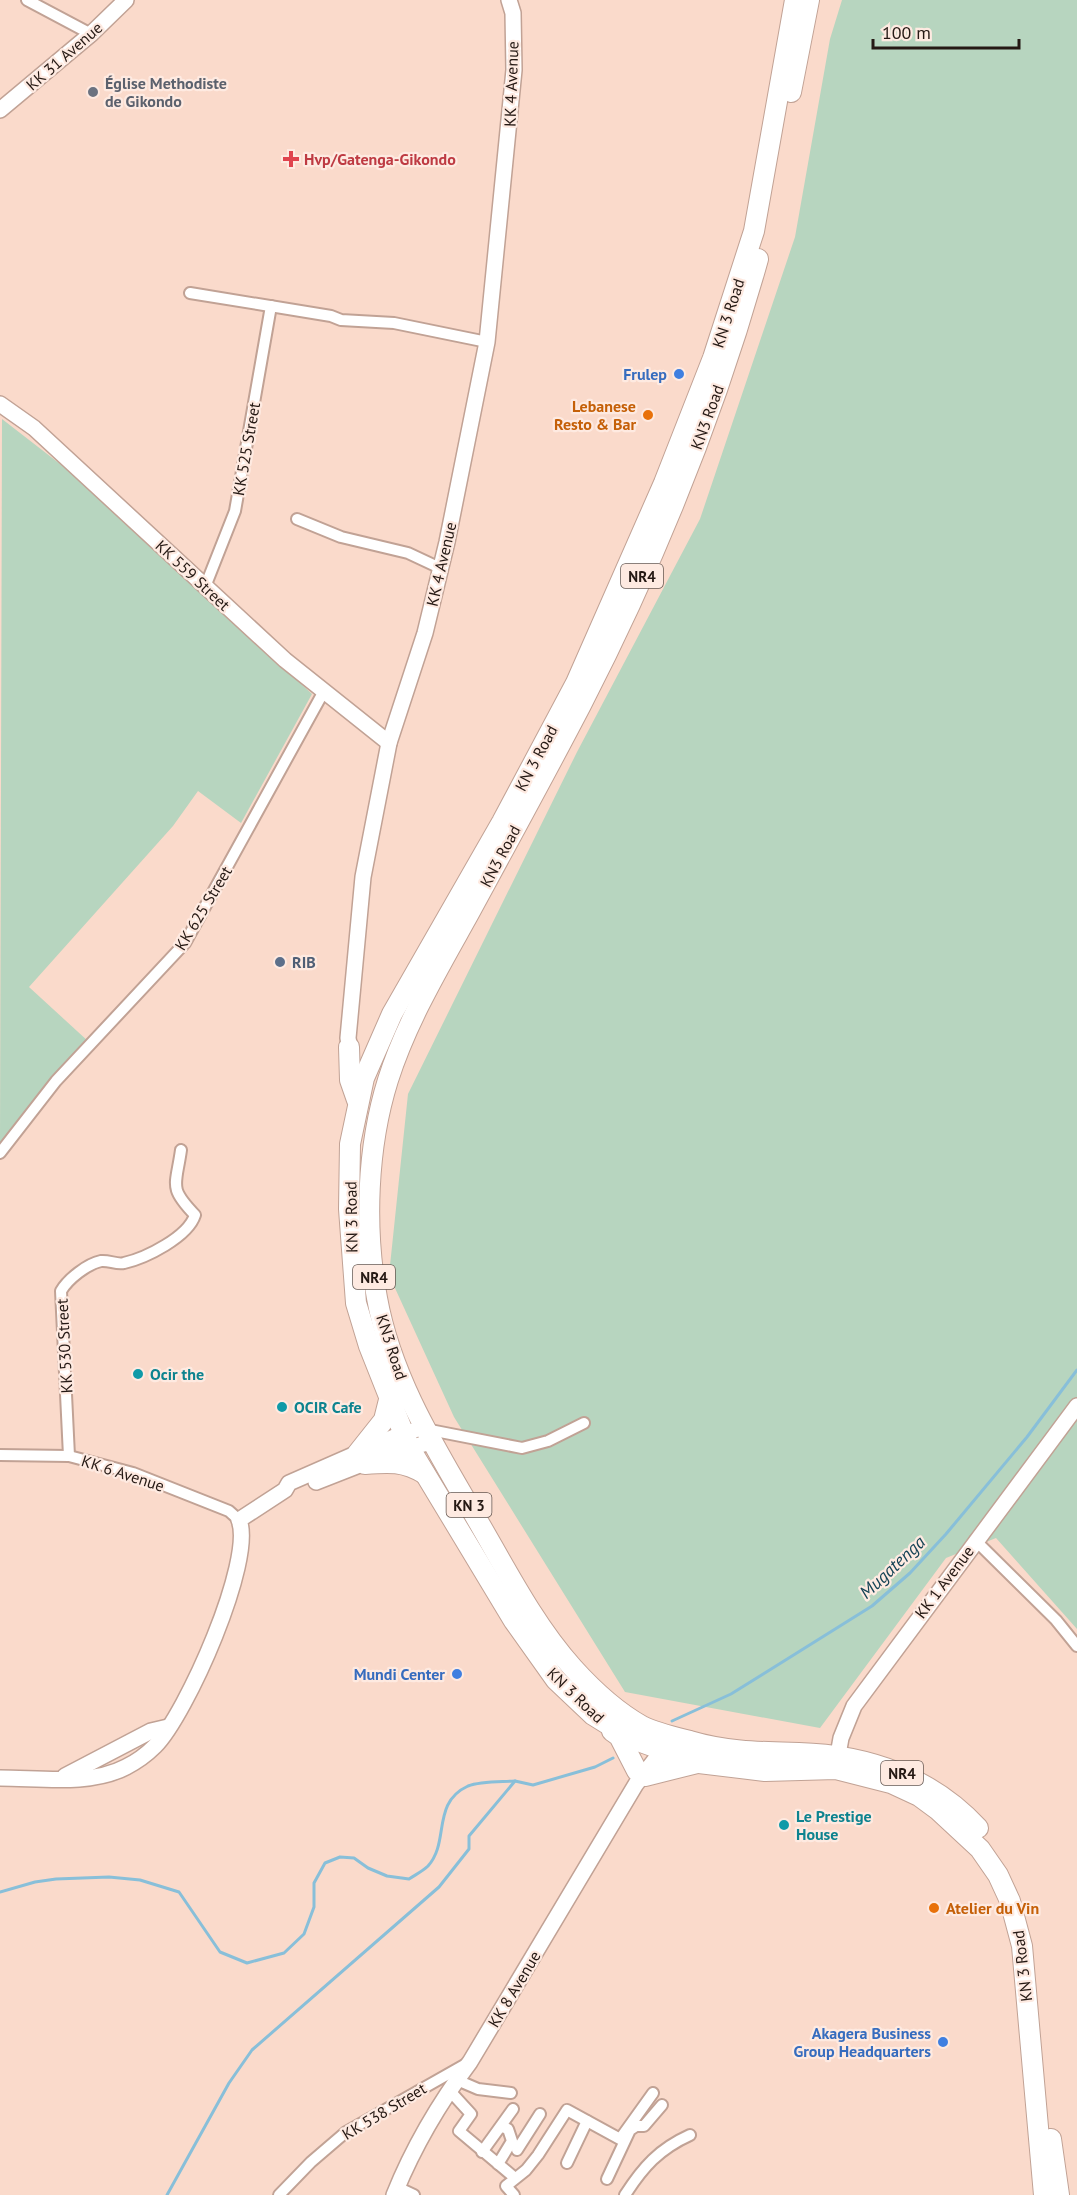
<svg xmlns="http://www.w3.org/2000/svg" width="1077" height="2195" font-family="'PT Sans',sans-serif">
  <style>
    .green { fill: #b7d5bf }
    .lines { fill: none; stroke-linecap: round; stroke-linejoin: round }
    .stream { stroke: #88bfd9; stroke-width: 3 }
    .street-casing { stroke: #c1a295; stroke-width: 14 }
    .secondary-casing { stroke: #c1a295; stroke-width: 18 }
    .highway-casing { stroke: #c1a295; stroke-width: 22 }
    .street { stroke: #fff; stroke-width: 10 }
    .secondary { stroke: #fff; stroke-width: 15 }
    .highway { stroke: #fff; stroke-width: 20 }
    .worship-dot { fill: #6b7280; stroke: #feeae1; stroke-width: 2 }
    .health-dot { fill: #e0444e; stroke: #feeae1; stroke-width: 2 }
    .shop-dot { fill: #3f7fe0; stroke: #feeae1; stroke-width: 2 }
    .food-dot { fill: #e8710a; stroke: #feeae1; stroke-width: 2 }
    .service-dot { fill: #5c6f8a; stroke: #feeae1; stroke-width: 2 }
    .culture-dot { fill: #0f9aa8; stroke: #feeae1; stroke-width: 2 }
    .labels { text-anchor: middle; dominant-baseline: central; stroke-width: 4.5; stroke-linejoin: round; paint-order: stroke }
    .shield { fill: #feeae1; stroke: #665852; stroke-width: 1.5 }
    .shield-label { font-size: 15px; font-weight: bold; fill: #251914 }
    .street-label { font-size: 16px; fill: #251914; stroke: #feeae1 }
    .worship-label { font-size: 16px; font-weight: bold; fill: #5b616d; stroke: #feeae1; text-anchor: start }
    .health-label { font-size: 16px; font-weight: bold; fill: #be3a42; stroke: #feeae1; text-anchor: start }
    .shop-label { font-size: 16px; font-weight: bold; fill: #366cbe; stroke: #feeae1; text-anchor: end }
    .food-label { font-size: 16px; font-weight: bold; fill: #c56008; stroke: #feeae1; text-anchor: end }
    .service-label { font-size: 16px; font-weight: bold; fill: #4e5e75; stroke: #feeae1; text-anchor: start }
    .culture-label { font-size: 16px; font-weight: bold; fill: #0d838f; stroke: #feeae1; text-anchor: start }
    .water-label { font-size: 18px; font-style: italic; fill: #144356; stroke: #feeae1 }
  </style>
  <rect width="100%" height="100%" fill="#fadacb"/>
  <g class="green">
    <path d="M842,0h235v1629l-81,-91 -50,20 -126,170 -195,-36 -171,-275 -65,-142 19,-181 169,-342 123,-233 95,-282 35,-198z"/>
    <path d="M2,419l71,55 239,220 -71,129 -43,-32 -25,35 -144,161 60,55 -89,101z"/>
  </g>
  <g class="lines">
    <g class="stream">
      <path d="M672,1721l59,-27 141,-88 38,-33 36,-39 81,-97 50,-67"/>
      <path d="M0,1892l35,-10 21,-3 53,-2 31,3 39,12 41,60 27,11 37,-10 20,-19 10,-27v-24l11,-20 15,-6 14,1 14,10 19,8 22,3c6,-4 14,-8 19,-13 22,-24 3,-63 40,-80 13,-5 33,-4 47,-5"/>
      <path d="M167,2195l62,-112 23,-33 187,-163 30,-38v-13l46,-55 18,4 62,-18 18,-9"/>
    </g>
    <g class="street-casing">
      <g id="street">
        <path d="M27,0l64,34"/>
        <path d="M190,293l141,23 10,4 53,3 93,19"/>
        <path d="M297,519l44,18 67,16 32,15"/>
        <path d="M205,587l30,-76 36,-205"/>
        <path d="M0,1153l56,-72 129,-138 139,-252"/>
        <path d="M425,1429l97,19 26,-7 36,-18"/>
        <path d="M0,1455l69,1 64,17 96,38 10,9"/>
        <path d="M69,1456l-8,-165c7,-12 26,-27 40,-30 8,-1 16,4 23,2 22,-5 64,-26 71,-48 -27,-28 -19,-29 -14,-65"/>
        <path d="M975,1540l81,80 21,26"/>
        <path d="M457,2080l21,9 33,4"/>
        <path d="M449,2090l22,24 -12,17 56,47"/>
        <path d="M517,2150l23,-36"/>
        <path d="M482,2152l31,-43"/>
        <path d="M567,2163l20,-42"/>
        <path d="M498,2164l14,-23 -4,-12 -6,-2"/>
        <path d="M607,2179l23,-49 6,-4h8l18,-21"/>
        <path d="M397,2187l17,8"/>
        <path d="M279,2195l32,-33 35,-30 120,-68"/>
        <path d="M514,2195l-8,-9 20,-16 12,-15 29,-45 53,29 33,-46"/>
        <path d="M625,2195c18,-28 34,-46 65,-60"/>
      </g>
    </g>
    <g class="secondary-casing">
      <g id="secondary">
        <path d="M0,110l91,-76 35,-34"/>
        <path d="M0,404l34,24 251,232 104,83"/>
        <path d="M351,1056l-3,-18 15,-161 26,-134 36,-110 22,-91 40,-200 27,-272 -1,-57 -4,-13"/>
        <path d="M316,1482l79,-31 37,-9"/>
        <path d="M836,1766l5,-28 13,-32 223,-300"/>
        <path d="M65,1776l86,-45 17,-4"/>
        <path d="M0,1778c40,0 90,8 126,-11 10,-5 21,-13 29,-21 31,-31 100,-186 84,-226l46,-30 4,-7 114,-50 10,-2"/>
        <path d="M394,2195c19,-47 46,-93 76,-133l166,-278 33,-42"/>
      </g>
    </g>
    <g class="highway-casing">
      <g id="highway">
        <path d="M795,0l-41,231 -41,127 -49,125 -88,200 -74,139 -110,192 -28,64 -14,66 -1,65 7,94 13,43 40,101 105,174 42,59 37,35 37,23 69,25 66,8 71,-2 55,14 28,13 19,14 42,39 18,26 12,26 12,45 22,249"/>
        <path d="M791,92l18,-92"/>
        <path d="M758,259c-43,154 -104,304 -177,446 -37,71 -76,142 -114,212 -29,52 -61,106 -79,163 -21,67 -24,148 -11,218 13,73 51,138 88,201 34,56 64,120 108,169 19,21 44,44 69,58 14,7 32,11 48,15 37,11 71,11 109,12 68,2 132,24 179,75"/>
        <path d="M349,1047l1,33 7,20"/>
        <path d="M357,1454l27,-34 5,-20"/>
        <path d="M365,1464c24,-2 39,-3 60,10"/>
        <path d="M612,1731l7,5 18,35"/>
        <path d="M645,1776l52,-13"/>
        <path d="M1051,2139l8,56"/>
      </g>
    </g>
    <use href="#street" class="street"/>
    <use href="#secondary" class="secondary"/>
    <use href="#highway" class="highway"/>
  </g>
  <circle class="worship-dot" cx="93" cy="92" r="6"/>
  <path class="health-dot" d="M288 150h6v6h6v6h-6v6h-6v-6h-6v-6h6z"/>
  <g class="shop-dot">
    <circle cx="679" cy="374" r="6"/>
    <circle cx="457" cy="1674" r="6"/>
    <circle cx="943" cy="2042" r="6"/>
  </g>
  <g class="food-dot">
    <circle cx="648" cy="415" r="6"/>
    <circle cx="934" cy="1908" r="6"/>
  </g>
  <circle class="service-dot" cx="280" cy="962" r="6"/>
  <g class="culture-dot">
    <circle cx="138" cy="1374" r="6"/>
    <circle cx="282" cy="1407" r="6"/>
    <circle cx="784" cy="1825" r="6"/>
  </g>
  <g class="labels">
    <g class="shield">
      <rect x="621" y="564" width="42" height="24" rx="4.5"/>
      <rect x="353" y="1265" width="42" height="24" rx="4.5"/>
      <rect x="446.5" y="1493" width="45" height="24" rx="4.5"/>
      <rect x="881" y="1761" width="42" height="24" rx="4.5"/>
    </g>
    <g class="shield-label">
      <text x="642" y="576">NR4</text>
      <text x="374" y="1277">NR4</text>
      <text x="469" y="1505">KN 3</text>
      <text x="902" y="1773">NR4</text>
    </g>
    <g class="street-label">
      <text transform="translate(64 56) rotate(-41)">KK 31 Avenue</text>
      <text transform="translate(511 84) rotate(-88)">KK 4 Avenue</text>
      <text transform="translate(728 313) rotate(-72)">KN 3 Road</text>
      <text transform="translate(707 417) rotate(-70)">KN3 Road</text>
      <text transform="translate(246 449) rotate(-80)">KK 525 Street</text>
      <text transform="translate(441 564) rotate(-77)">KK 4 Avenue</text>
      <text transform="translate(193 575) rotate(43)">KK 559 Street</text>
      <text transform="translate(536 758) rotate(-62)">KN 3 Road</text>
      <text transform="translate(500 856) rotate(-62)">KN3 Road</text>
      <text transform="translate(203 908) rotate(-59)">KK 625 Street</text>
      <text transform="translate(351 1217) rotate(-91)">KN 3 Road</text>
      <text transform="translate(64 1346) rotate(-93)">KK 530 Street</text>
      <text transform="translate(392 1347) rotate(72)">KN3 Road</text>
      <text transform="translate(123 1473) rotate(18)">KK 6 Avenue</text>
      <text transform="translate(944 1582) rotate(-53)">KK 1 Avenue</text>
      <text transform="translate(576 1695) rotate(44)">KN 3 Road</text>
      <text transform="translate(1022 1966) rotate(-97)">KN 3 Road</text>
      <text transform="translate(514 1989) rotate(-59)">KK 8 Avenue</text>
      <text transform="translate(384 2111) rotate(-31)">KK 538 Street</text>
    </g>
    <g class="worship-label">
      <text x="105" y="83">Église Methodiste<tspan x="105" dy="18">de Gikondo</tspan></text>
    </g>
    <g class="health-label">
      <text x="304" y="159">Hvp/Gatenga-Gikondo</text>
    </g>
    <g class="shop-label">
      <text x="667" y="374">Frulep</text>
      <text x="445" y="1674">Mundi Center</text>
      <text x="931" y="2033">Akagera Business<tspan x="931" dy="18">Group Headquarters</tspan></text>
    </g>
    <g class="food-label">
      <text x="636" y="406">Lebanese<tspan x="636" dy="18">Resto &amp; Bar</tspan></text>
      <text x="946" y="1908" text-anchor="start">Atelier du Vin</text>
    </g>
    <g class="service-label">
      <text x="292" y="962">RIB</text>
    </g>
    <g class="culture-label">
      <text x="150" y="1374">Ocir the</text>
      <text x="294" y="1407">OCIR Cafe</text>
      <text x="796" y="1816">Le Prestige<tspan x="796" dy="18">House</tspan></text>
    </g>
    <g class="water-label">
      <text transform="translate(892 1567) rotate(-43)">Mugatenga</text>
    </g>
  </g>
  <path d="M873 39v9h146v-9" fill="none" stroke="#251914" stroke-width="3"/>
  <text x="882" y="39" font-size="18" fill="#251914" stroke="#feeae1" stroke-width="4.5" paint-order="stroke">100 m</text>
</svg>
